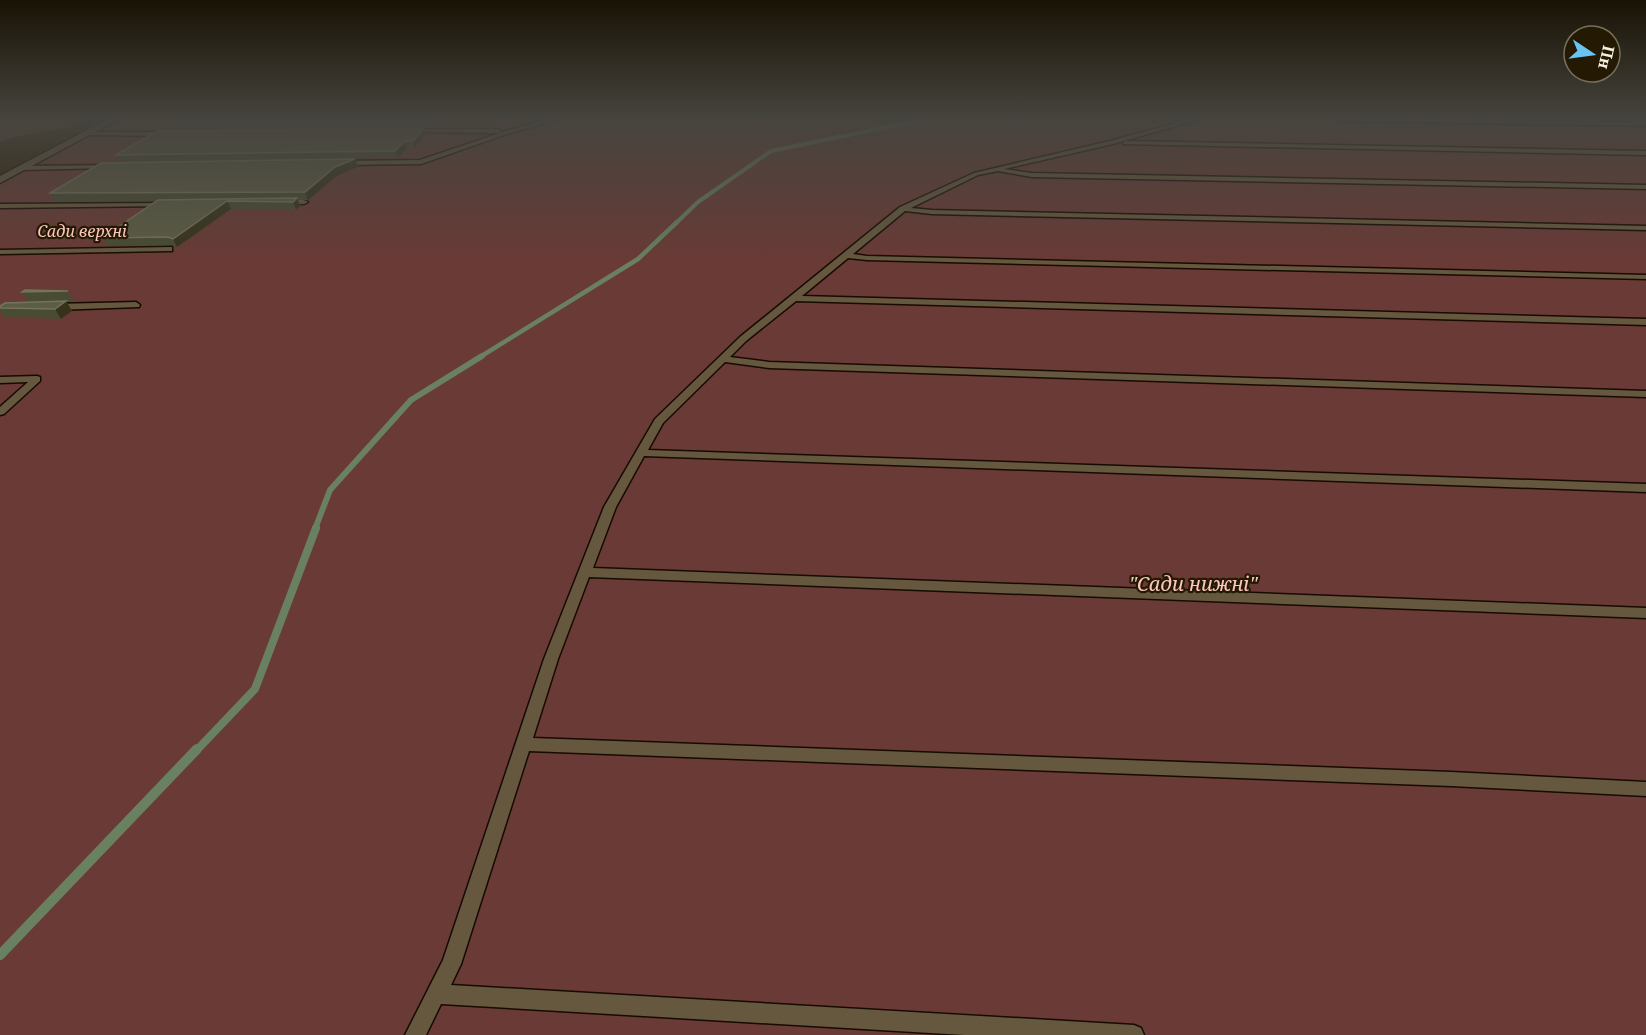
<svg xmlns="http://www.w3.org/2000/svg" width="1646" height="1035" font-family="'Noto Serif',serif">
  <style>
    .green { fill: #6a3a36 }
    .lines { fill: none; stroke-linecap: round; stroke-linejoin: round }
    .stream-far4 { stroke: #698161; stroke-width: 4 }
    .stream-far3 { stroke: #698161; stroke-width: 4.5 }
    .stream-far2 { stroke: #698161; stroke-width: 6 }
    .stream-far1 { stroke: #698161; stroke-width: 8 }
    .stream { stroke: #698161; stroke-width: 10 }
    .lane-casing { stroke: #160b00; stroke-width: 3 }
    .street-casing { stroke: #160b00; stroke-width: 3 }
    .lane { fill: #65583e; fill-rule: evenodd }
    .street { fill: #65583e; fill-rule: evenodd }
    .wall { fill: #494b32 }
    .shaded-wall { fill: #36331a }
    .building { fill: #5c5d45; stroke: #74745d; stroke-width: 1.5 }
    .labels { text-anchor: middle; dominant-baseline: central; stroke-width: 4.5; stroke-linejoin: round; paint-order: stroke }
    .far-park-label { font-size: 16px; font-style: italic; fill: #fec6c0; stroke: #241902 }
    .park-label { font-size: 20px; font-style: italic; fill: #fec6c0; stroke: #241902 }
  </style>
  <rect width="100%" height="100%" fill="#2e2209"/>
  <g class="green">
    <path d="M0,119h74l-2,1 1,6c-25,7 -49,6 -73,16z"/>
    <path d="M118,119h1528v916h-1646v-853z"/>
  </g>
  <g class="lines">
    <path class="stream-far4" d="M675,224l23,-22 73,-51 155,-32"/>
    <path class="stream-far3" d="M480,357l158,-98 39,-37"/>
    <path class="stream-far2" d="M315,529l15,-39 81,-90 71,-44"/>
    <path class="stream-far1" d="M196,751l59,-62 61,-161"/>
    <path class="stream" d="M0,955l197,-206"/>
    <g class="lane-casing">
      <g id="lane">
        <path d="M550,119h10l-50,14 -89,31 -81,1 -3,-2 3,-2 80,-1 86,-29z"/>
        <path d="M1191,119h10l-88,25 -109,25 28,4 614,12v4l-614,-12 -34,-6 -20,4 -67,33 21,2 714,16v4l-714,-16 -27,-3 -52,43 14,2 779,19v4l-779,-19 -19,-2 -46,38 844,23v6l-850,-24 -50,40 -16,16 39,5 877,29v6l-877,-29 -44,-6 -62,61 -15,27 998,34v8l-1002,-36 -28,51 -23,61 1053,40v10l-1057,-41 -31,82 -25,79 918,34 195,10v14l-195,-10 -922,-35 -68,213 -10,21 683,40 7,3 3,7h-180l-523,-31 -15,31h-21l38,-75 101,-301 60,-152 51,-88 85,-82 160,-130 74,-34 136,-32z"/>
        <path d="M1335,119l311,3v4l-308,-5z"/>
        <path d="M409,129h90l3,2 -3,2 -92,-1z"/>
        <path d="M86,132h80l3,2 -3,2 -82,-1z"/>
        <path d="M1125,141l521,10v4l-523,-11z"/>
        <path d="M111,165v2l-2,1 -86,2 -3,-2 3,-2z"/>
        <path d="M283,200h21l4,2 -4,2 -23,-1v-2z"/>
        <path d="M169,203l2,1 -4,2 -167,2v-4z"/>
        <path d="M172,247v4h-3l-169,3v-4z"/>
        <path d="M136,302l4,3 -1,2 -84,3 -4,-3 4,-3z"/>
        <path d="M37,376l3,1v4l-36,33 -4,1v-8l28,-25 -28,1v-6z"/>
      </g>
    </g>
    <g class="street-casing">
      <path id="street" d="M108,119h11l-119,64v-7z"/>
    </g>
    <use href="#lane" class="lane"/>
    <use href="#street" class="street"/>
  </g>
  <g class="wall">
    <path d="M444,119l-9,8 -262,2 -3,-7z"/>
    <path d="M426,135l-11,13h-8l-9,10 -278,4 -4,-7z"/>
    <path d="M355,159l3,8 -20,8 -30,25h-10l2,6 -4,4 -65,-1 -54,38 -5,-2 -65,1 -5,-8 55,-37h-103l-4,-8z"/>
    <path d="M68,291l6,10h-8l6,10 -11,8 -57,-2 -4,-6v-5l28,-4 -6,-10z"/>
  </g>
  <g class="shaded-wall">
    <path d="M434,119h10l-9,8 -2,-7z"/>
    <path d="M424,128l2,7 -11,13 -2,-7z"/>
    <path d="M405,141l2,7 -9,10 -3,-7z"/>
    <path d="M355,159l3,8 -20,8 -30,25 -3,-8 30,-25z"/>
    <path d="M297,198l3,8 -4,4 -3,-8z"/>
    <path d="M227,201l4,8 -54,38 -4,-8z"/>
    <path d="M66,301l6,10 -11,8 -6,-10z"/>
  </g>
  <g class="building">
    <path d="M174,119h260l-1,1 -263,2z"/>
    <path d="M424,128l-11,13h-8l-10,10 -279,4 41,-24z"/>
    <path d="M355,159l-20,8 -30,25 -255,1 51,-30z"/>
    <path d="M297,198l-4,4 -66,-1 -54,38 -5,-2 -66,1 56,-38z"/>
    <path d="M25,290l43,1 -46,1z"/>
    <path d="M66,301l-11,8 -55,-1v-2l5,-3z"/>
  </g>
  <linearGradient id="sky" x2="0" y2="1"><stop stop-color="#191305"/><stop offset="0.45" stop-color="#46443e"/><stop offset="1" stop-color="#46443e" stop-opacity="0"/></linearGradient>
  <rect width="1646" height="264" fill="url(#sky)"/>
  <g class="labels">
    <g class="far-park-label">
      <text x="82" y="231">Сади верхні</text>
    </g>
    <g class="park-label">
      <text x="1193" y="583">"Сади нижні"</text>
    </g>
  </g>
  <g transform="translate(1592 54) rotate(103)"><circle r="28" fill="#241902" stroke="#786f5b" stroke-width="1.5"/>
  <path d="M0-4.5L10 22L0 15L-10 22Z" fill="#68c4f0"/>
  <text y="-9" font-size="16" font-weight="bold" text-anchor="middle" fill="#f7efe0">Пн</text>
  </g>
</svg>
